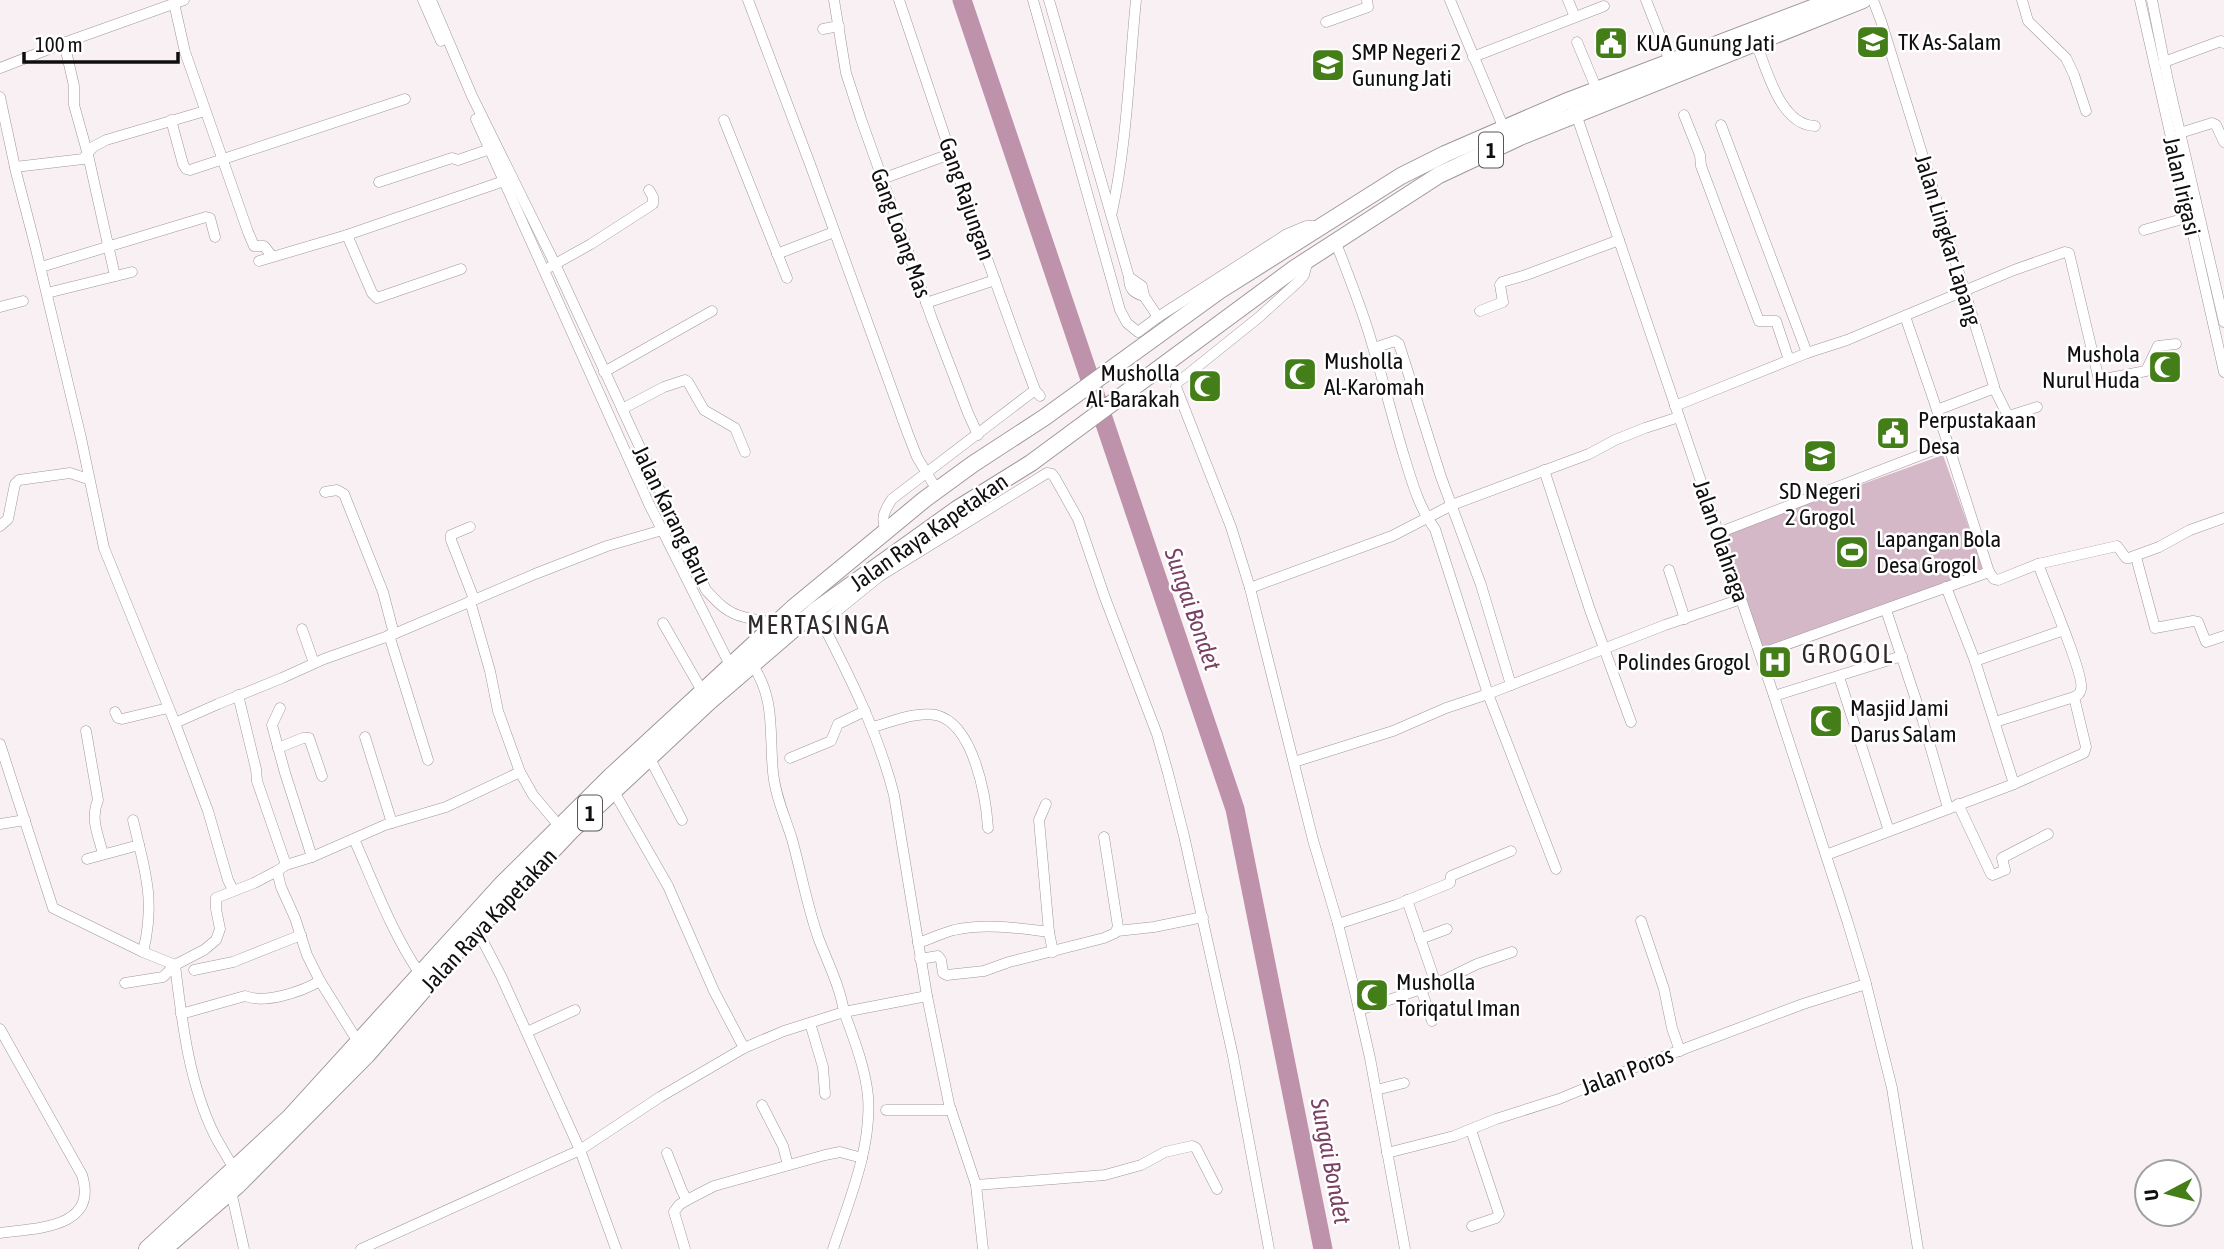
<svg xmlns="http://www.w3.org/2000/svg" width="2224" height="1249" font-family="'Asap Condensed',sans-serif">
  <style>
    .green { fill: #d5b8c7 }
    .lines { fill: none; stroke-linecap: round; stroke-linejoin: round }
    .river { stroke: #be92aa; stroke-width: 19 }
    .minor-casing { stroke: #9f979b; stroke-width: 11 }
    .trunk-casing { stroke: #9f979b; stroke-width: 18 }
    .minor { stroke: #fff; stroke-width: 10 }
    .trunk { stroke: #fff; stroke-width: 16 }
    .labels { text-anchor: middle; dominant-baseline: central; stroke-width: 5; stroke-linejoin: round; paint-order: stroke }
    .shield { fill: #fff; stroke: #585657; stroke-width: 2 }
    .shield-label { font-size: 21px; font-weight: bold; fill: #100e0f }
    .poi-label { font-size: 23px; fill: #100e0f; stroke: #fff; text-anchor: start }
    .street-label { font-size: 23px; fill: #100e0f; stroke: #fff }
    .water-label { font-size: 24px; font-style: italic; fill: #7b4163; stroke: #fff }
    .quarter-label { font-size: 26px; letter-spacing: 2px; fill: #302a2d; stroke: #fff }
  </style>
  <rect width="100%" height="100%" fill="#f9f0f4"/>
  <path class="green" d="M1943,455l41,115 -222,79 -41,-114z"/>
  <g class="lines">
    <path class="river" d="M962,0l273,809 88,440"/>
    <g class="minor-casing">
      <g id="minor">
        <path d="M423,0l18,41"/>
        <path d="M431,0l41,96 83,168 151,326c12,13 21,23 38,27 12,4 23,2 34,9"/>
        <path d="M748,0l62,164 98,270 9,23 20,33"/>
        <path d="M834,0l12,73 15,46 71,200 36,94 10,22"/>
        <path d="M899,0l73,217 47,130 16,43 5,6"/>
        <path d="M1033,0l87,310 7,13 11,9 20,-15 129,-83 19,-8h12"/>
        <path d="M1049,0l80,277c0,12 4,16 15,19l14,21"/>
        <path d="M1450,0l55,131"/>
        <path d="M1568,0l7,17"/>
        <path d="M1646,0l25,64"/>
        <path d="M2022,0l6,21 38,37 8,17 12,36"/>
        <path d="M2140,0l84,372"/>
        <path d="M2152,0l16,81 56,241"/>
        <path d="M174,3l11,49 63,180 6,14h10l8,10"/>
        <path d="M1326,22l42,-15 -1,-7"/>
        <path d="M823,29l16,-3"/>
        <path d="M64,42l10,44v19l14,50 27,121"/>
        <path d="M1577,42l20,48"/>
        <path d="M1756,43c11,27 24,82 59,83"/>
        <path d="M1473,57l131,-51"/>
        <path d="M2164,62l57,-21 3,2"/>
        <path d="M0,68l72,-28 112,-40"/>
        <path d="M0,97l16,75 19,73 46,193 23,110 71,175"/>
        <path d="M1575,111l199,585 73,224 18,60 27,108 26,161"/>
        <path d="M1684,115l16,40 1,11 58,155h17l13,39"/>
        <path d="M476,119l173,385 82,163"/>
        <path d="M171,120l12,44 3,5 4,1 215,-71"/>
        <path d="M724,120l63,158"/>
        <path d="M1721,125l86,228"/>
        <path d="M2180,133l32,-10 4,2 8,17"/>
        <path d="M15,167l68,-8 10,-12 13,-7 99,-29"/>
        <path d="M882,179l68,-25"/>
        <path d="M379,182l73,-24 6,2 32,-11"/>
        <path d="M1112,212c15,-69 17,-142 24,-212"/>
        <path d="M2144,230l45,-13"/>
        <path d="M347,235l25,58 5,5 84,-29"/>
        <path d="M1335,241c14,35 28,70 38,106 11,36 20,73 31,109 8,26 15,52 31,73l53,165 68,175"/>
        <path d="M777,254l57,-22"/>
        <path d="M1308,260l-4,15 -5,6 -41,37 -81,65 -1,4 55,140 19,61 63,252 25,84 16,64 16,70 35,191"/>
        <path d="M259,261l88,-26 157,-54"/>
        <path d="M41,267l165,-50 4,1 5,19"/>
        <path d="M550,267l41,-23 62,-40v-7l-4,-7"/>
        <path d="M1129,277l13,9 2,10"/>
        <path d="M47,293l85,-21"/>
        <path d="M926,303l69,-23"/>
        <path d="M0,307l23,-6"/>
        <path d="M1480,311l23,-9 -3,-17 2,-3 24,-7 93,-35"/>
        <path d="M1905,316l32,94"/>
        <path d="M1374,348l21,-7 4,3 42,133 40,108 30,100"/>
        <path d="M604,372l108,-61"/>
        <path d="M1994,388l13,26 5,1 25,-8"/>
        <path d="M1675,406l132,-53 40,-13 167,-70 51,-18 4,1 30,127 47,-9 12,-25 18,-2"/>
        <path d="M622,409l42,-22 21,-7 3,2 16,28 31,18 10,24"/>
        <path d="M1544,470l46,140 41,112"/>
        <path d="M325,492l12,-2 7,4 39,98 11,42"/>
        <path d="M0,526l8,-7 7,-35 4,-4 51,-7 18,6"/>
        <path d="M470,527l-19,8v5l23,59"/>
        <path d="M886,530c-6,-12 -1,-20 6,-31l143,-109"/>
        <path d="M1718,533l231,-89"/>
        <path d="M2136,557l19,71 38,-7 5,1 8,20 18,-6"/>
        <path d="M1669,570l16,49"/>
        <path d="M1989,572l5,7 4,1 40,-16 79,-18 9,12h3l30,-11 31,-17 34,-12"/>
        <path d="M1946,587l29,74 39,123"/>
        <path d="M1250,588l142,-52 60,-31 137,-51 26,-14 30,-12 34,-11"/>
        <path d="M470,601l20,70 8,40 22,61 13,23 27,32"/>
        <path d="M1886,610l37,111 25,87"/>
        <path d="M819,617c30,58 59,115 75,178l33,201 22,108 27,81 7,64"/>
        <path d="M663,623l42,73"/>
        <path d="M822,623l58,-47 167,-103 5,1 3,4 23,41 27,79 52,136 11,39 16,63 49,220 36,193"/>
        <path d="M302,629l12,34"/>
        <path d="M389,635l39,125"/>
        <path d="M1760,654l229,-82 -52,-162 55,-21 2,-3 -113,-365 -8,-21"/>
        <path d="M1975,661l89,-31"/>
        <path d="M1839,677l50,154"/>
        <path d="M238,695l18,74 1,12 29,84"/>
        <path d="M1774,696l128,-40"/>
        <path d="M280,708l-8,17 13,48 27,84"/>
        <path d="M115,712l3,6 4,1 46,-11"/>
        <path d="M1995,722l79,-25"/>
        <path d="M873,727c19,-5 43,-16 63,-12 38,9 50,82 52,113"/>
        <path d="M86,731l12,69c-8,19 0,34 5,54"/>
        <path d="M365,737l27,86"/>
        <path d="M0,744l53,164 90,44 32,13c7,57 14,119 40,171 6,11 13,22 19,33"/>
        <path d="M278,748l25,-10h6l13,38"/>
        <path d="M647,753l35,67"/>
        <path d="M790,758l41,-17 7,-17 27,-13"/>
        <path d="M1294,762l99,-31 53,-23 42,-14 177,-69 76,-26"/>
        <path d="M613,790l55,96 46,105 30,57"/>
        <path d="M1046,804l-7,16 10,112 4,20"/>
        <path d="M1958,804l33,70 2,1 12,-5 -3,-12 46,-24"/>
        <path d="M133,820l6,25"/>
        <path d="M0,824l25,-4"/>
        <path d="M354,839c20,45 38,94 66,135"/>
        <path d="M1826,855l188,-71 70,-31 2,-6 -12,-50c4,-2 6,-3 7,-8 4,-13 -36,-106 -43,-125"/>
        <path d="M87,859l52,-14c10,40 14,66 4,107"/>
        <path d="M277,871l9,-6 26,-8 73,-32 61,-18 74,-35"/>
        <path d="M233,890l-5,-10 -20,-69 -33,-88 43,-19 64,-26 42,-19 70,-25 141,-60 72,-28 59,-17"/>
        <path d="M1407,900l29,84"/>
        <path d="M1641,921l23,68 8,39 8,23"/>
        <path d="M1338,924l58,-19 54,-22 1,-7 60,-25"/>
        <path d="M475,926l26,50 79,174 36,99"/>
        <path d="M1117,931l37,-4 49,-10"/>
        <path d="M1420,939l27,-10"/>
        <path d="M918,943c12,-4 24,-10 36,-13 31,-7 64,-2 95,2"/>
        <path d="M920,959l18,-3 3,4 2,13 4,2 37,-4 25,-9 95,-24 11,-5 3,-6 -14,-90"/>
        <path d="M194,970l39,-8 68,-27"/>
        <path d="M125,983l38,-6 12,-12 29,-15 12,-10 4,-11 -4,-20v-11l38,-15 23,-12 4,16 14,31 12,37 13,26 40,64"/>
        <path d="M1421,989l11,32"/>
        <path d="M1359,1010l77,-26 41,-20 35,-12"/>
        <path d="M181,1014l64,-18c20,8 56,-4 75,-15"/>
        <path d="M810,1023l13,44 2,27"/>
        <path d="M0,1029l82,146c17,54 -47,53 -82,58"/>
        <path d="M527,1032l48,-22"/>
        <path d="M1376,1090l28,-7"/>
        <path d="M762,1105l21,41 5,19"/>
        <path d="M886,1110h65"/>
        <path d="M1471,1130l28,84 -3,4 -24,8"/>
        <path d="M667,1153l15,38 5,9 27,-14 111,-31 15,-3 22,6"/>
        <path d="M1387,1153l67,-17 42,-17 63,-20 77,-32 167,-63 63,-20"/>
        <path d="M976,1185l129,-10 36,-10 24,-13 27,-6 4,2 21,41"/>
        <path d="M231,1191l13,58"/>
        <path d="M361,1249l219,-99 80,-53 84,-49 40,-17 60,-19c-4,-26 -17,-51 -26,-75 -11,-32 -17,-65 -26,-98 -7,-22 -17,-44 -19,-67 -4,-40 3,-72 -21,-108"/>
        <path d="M685,1249l-11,-37 5,-7 8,-5"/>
        <path d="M833,1249c16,-48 39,-102 35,-153 -3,-29 -14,-57 -24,-84l83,-16"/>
      </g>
    </g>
    <g class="trunk-casing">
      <g id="trunk">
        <path d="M147,1249l143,-132 212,-233 109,-108 182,-168 132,-109 48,-35 72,-47 174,-126 182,-115 44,-22 120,-52 268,-102"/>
        <path d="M164,1249l73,-63 130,-131 93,-107 111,-117 138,-129 107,-92 141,-101 74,-46 264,-195 144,-93 81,-38 343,-137"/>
      </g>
    </g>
    <use href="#minor" class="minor"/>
    <use href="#trunk" class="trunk"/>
  </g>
  <defs>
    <g id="school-square" transform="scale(1.75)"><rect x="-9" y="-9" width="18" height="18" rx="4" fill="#447e18" stroke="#fff"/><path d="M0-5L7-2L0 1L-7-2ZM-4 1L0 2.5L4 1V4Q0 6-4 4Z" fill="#fff"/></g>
    <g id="civic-square" transform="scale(1.75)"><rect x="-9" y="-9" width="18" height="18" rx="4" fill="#447e18" stroke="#fff"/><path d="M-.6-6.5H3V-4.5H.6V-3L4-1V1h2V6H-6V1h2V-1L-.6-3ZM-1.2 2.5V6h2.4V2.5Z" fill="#fff"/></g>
    <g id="mosque-square" transform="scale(1.75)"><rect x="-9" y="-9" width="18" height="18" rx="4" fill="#447e18" stroke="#fff"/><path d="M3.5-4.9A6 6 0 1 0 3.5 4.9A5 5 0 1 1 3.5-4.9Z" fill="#fff"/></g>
    <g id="stadium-square" transform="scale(1.75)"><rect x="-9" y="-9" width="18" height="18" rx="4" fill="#447e18" stroke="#fff"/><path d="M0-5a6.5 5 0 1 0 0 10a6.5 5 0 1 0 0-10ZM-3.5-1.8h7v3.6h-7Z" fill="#fff"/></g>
    <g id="hospital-square" transform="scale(1.75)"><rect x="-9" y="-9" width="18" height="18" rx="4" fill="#447e18" stroke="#fff"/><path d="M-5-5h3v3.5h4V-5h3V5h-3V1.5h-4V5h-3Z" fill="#fff"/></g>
  </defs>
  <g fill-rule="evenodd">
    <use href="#school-square" x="1873" y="42"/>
    <use href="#civic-square" x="1611" y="43"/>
    <use href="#school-square" x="1328" y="65"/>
    <use href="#mosque-square" x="2165" y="367"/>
    <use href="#mosque-square" x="1300" y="374"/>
    <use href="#mosque-square" x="1205" y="386"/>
    <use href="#civic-square" x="1893" y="433"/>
    <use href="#school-square" x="1820" y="456"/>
    <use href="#stadium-square" x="1852" y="552"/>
    <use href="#hospital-square" x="1775" y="662"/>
    <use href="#mosque-square" x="1826" y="721"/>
    <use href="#mosque-square" x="1372" y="995"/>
  </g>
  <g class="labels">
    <g class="shield">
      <rect x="1479" y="132.5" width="24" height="35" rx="5"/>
      <rect x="578" y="795.5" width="24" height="35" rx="5"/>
    </g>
    <g class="shield-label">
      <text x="1491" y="150">1</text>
      <text x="590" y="813">1</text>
    </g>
    <g class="poi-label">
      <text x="1898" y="42">TK As-Salam</text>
      <text x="1636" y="43">KUA Gunung Jati</text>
      <text x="1352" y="52">SMP Negeri 2<tspan x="1352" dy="26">Gunung Jati</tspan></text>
      <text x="2140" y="354" text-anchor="end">Mushola<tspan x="2140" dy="26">Nurul Huda</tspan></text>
      <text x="1324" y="361">Musholla<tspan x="1324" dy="26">Al-Karomah</tspan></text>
      <text x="1180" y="373" text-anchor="end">Musholla<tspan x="1180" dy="26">Al-Barakah</tspan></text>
      <text x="1918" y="420">Perpustakaan<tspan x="1918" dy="26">Desa</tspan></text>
      <text x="1820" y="491" text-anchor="middle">SD Negeri<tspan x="1820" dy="26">2 Grogol</tspan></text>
      <text x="1876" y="539">Lapangan Bola<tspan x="1876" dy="26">Desa Grogol</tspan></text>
      <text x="1750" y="662" text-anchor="end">Polindes Grogol</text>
      <text x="1850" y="708">Masjid Jami<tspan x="1850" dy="26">Darus Salam</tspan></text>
      <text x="1396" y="982">Musholla<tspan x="1396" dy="26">Toriqatul Iman</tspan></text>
    </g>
    <g class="street-label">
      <text transform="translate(2182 186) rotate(77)">Jalan Irigasi</text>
      <text transform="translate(967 199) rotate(71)">Gang Rajungan</text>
      <text transform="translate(901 233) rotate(70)">Gang Loang Mas</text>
      <text transform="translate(1948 240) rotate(73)">Jalan Lingkar Lapang</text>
      <text transform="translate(672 515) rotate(64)">Jalan Karang Baru</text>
      <text transform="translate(929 532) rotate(-35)">Jalan Raya Kapetakan</text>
      <text transform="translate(1721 541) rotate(71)">Jalan Olahraga</text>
      <text transform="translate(489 920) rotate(-47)">Jalan Raya Kapetakan</text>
      <text transform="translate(1627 1071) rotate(-21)">Jalan Poros</text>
    </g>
    <g class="water-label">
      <text transform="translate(1193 609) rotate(71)">Sungai Bondet</text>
      <text transform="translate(1331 1161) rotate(79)">Sungai Bondet</text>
    </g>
    <g class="quarter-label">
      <text x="819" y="625">MERTASINGA</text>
      <text x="1848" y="654">GROGOL</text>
    </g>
  </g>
  <g transform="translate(2168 1193) rotate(263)"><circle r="33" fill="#ffffff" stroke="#9f9f9f" stroke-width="2"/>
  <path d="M0-5L12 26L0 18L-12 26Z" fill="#447e18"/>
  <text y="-10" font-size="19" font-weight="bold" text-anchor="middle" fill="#100e0f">U</text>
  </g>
  <path d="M24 52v10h154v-10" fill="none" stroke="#100e0f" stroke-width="3.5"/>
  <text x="35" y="52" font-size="21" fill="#100e0f" stroke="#ffffff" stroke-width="5" paint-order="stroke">100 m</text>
</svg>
